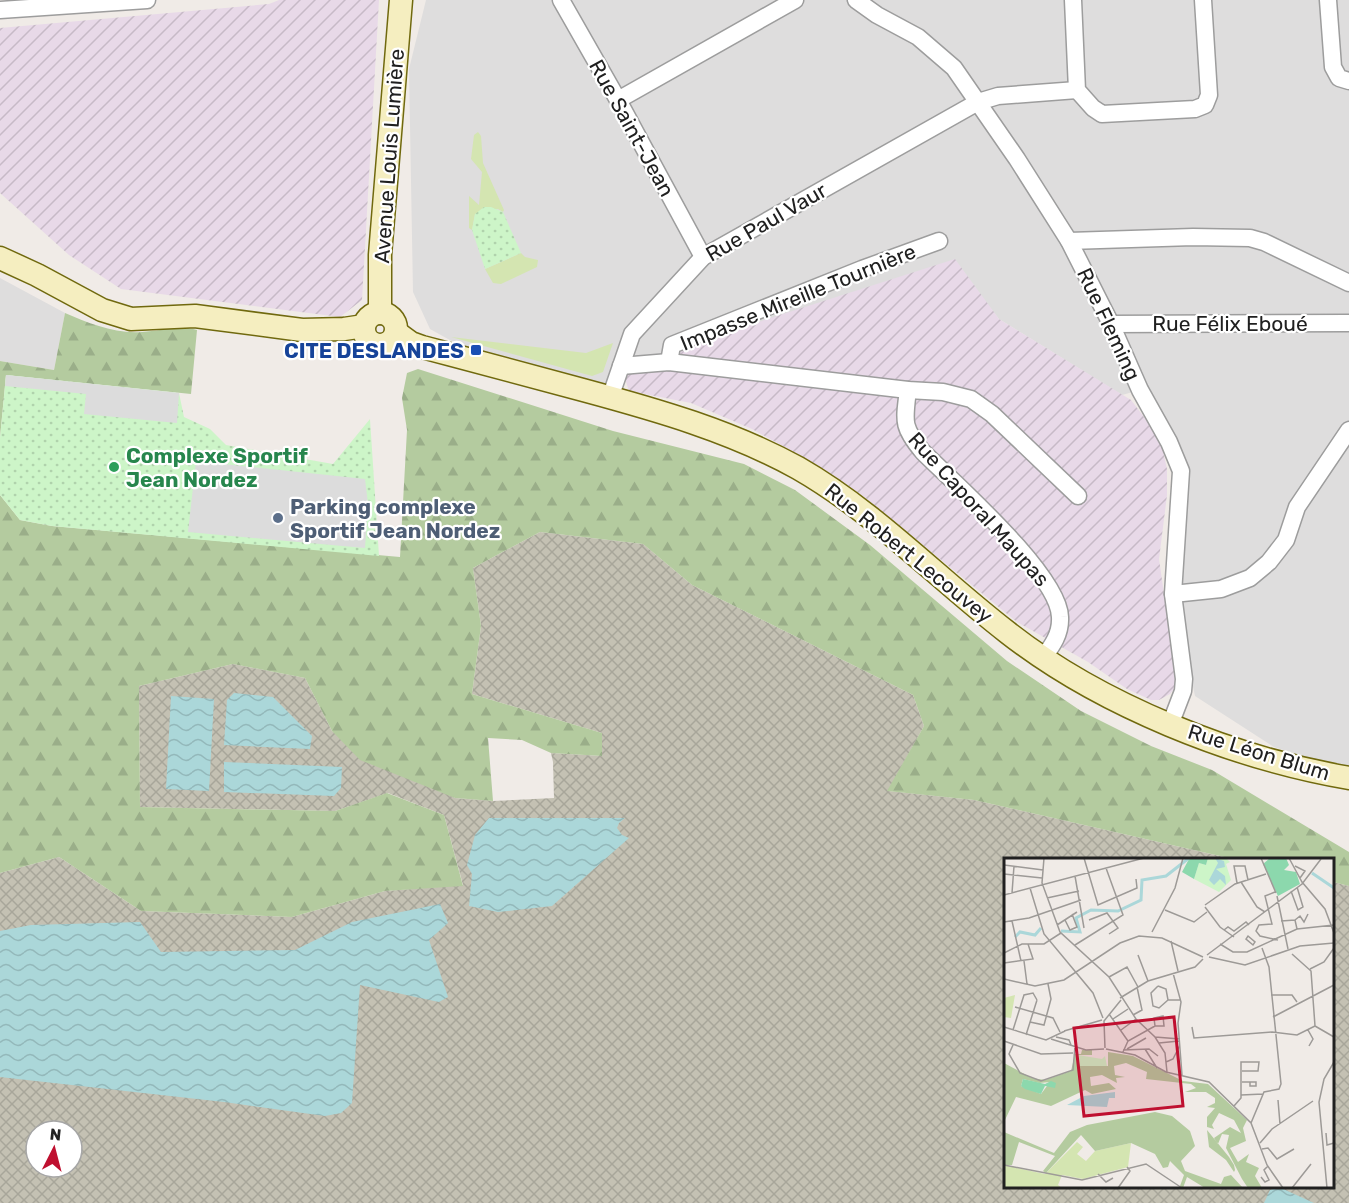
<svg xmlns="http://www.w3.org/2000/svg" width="1349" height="1203" font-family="Rubik,sans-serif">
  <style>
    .residential { fill: #dedddd }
    .industrial { fill: url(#industrial-furrows) }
    .construction { fill: url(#construction-cross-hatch); fill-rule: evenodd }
    .grass { fill: #d4e5b1 }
    .forest { fill: url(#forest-firs) }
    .park { fill: url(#park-dots) }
    .parking { fill: #dcdcdc }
    .water { fill: url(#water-waves) }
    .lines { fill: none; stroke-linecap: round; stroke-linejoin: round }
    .street-casing { stroke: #9d9d9d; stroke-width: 19 }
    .secondary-casing { stroke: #70690e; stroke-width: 25 }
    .street { stroke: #fff; stroke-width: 16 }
    .secondary { stroke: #f5eec0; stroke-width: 22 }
    .transit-dot { fill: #1a4fb4; stroke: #fff; stroke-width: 2 }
    .leisure-dot { fill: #2e9e5b; stroke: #fff; stroke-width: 2 }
    .service-dot { fill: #5c6f8a; stroke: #fff; stroke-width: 2 }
    .labels { text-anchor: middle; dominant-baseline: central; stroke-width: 4.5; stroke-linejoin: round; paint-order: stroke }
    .street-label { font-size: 21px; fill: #202020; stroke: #fff }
    .transit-label { font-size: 21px; font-weight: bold; fill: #164399; stroke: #fff; text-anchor: end }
    .leisure-label { font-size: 21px; font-weight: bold; fill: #27864d; stroke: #fff; text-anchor: start }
    .service-label { font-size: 21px; font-weight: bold; fill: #4e5e75; stroke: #fff; text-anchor: start }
    .inset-river { fill: none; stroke: #abd7d9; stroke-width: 3 }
    .inset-road { fill: none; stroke: #9d9a97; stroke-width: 1.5 }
    .view { fill: #bf1030; fill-opacity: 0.15; stroke: #bf1030; stroke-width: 3 }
    .inset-edge { fill: none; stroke: #202020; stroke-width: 3 }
  </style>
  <defs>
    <pattern id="industrial-furrows" width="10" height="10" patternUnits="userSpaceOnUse" patternTransform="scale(1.5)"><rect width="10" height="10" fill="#e8d9e8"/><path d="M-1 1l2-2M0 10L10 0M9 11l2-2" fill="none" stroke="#c7bac7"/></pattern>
    <pattern id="construction-cross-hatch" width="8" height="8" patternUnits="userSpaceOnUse" patternTransform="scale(1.5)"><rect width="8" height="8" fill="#c4c1b3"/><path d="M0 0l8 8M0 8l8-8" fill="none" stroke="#a8a69a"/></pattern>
    <pattern id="forest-firs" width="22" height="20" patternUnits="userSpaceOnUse" patternTransform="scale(1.5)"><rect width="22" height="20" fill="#b4cb9f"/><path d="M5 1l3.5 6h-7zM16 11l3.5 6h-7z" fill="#9aae89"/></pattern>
    <pattern id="park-dots" width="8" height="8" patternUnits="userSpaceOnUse" patternTransform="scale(1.5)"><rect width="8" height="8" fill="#cdf5c8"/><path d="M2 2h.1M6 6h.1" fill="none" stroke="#b0d2ac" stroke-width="1.8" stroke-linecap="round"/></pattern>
    <pattern id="water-waves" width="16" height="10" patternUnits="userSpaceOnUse" patternTransform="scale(1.5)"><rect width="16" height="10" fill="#abd7d9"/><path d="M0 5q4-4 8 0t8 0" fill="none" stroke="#93b8ba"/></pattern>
  </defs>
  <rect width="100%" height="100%" fill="#f0ebe7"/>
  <g class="residential">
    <path d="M426,0h923v771l-75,-24 -79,-51 -22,-102 8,-123 -41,-81 -18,5 -123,-76 -16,-20 -362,67 -11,32 -153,-54 -27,-15 -17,-37 -4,-223z"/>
    <path d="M0,278l65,35 -11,57 -54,-9z"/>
  </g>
  <g class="industrial">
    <path d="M279,0h100l-17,300 -22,17 -219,-28 -52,-34 -69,-62v-165l269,-24z"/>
    <path d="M955,259l44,60 132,81 29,38 7,31v26l-8,64 18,126 -7,9 -11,6h-8l-24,-11 -39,-27 -71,-40 -154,-126 -46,-31 -65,-36 -61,-26 -62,-12 -8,-25z"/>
  </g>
  <path class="construction" d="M540,532l103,12 49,41 221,110 11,31 -36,65 86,9 259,59 -227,1v326h326l1,-304 16,4v317h-1349v-330l59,-16 82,54 151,6 93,-26 78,-6 -19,-70 -56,-22 -53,18 -195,-4 -1,-121 94,-22 72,14 27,53 123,67 38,3 61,-3 -1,-36 -2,-9 51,3v-23l-130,-39 9,-68 -8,-58zM36,1131h36v36h-36z"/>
  <g class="grass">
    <path d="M478,132l3,4 2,27 21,47 -1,2 -5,-3 -23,5 -3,16 -3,-2v-32l10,9 3,-33 -11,-13 3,-24z"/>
    <path d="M521,253l4,4 13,3 -1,7 -36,17 -8,-1 -8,-14z"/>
    <path d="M451,337l135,16 27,-10 -10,29 -11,4z"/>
  </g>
  <g class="forest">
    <path d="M65,313c24,10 49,21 77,19 18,-1 37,-7 55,-2l-6,64 -185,-19 -6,63v-77l54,9z"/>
    <path d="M418,369l195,62 131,33 51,26 75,55 137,116 74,50 70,35 61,24 137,82v34l-16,-4 -1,-22 -99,-1 -259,-59 -87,-9 37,-65 -11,-31 -221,-110 -49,-41 -103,-12 -67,36 8,58 -9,68 130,39v23l-51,-3 -29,-13 -34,-2 5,63 -38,-3 -95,-38 -28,-29 -27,-53 -72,-14 -94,22 1,121 195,4 52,-18 57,22 19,71 -78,5 -93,26 -151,-6 -82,-54 -59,16v-378l20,25 32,6 348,31 7,-127 -5,-32 5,-25z"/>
  </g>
  <g class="park">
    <path d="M484,207h7l12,5 18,41 -36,16 -13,-39 3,-16z"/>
    <path d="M6,375l173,18 5,24 26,12 16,16 107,19 37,-45 9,137 -327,-30 -32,-6 -20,-25v-57z"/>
  </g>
  <g class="parking">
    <path d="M6,375l173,18 -2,30 -93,-9 2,-20 -81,-8z"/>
    <path d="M196,461l169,18 3,25 -3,44 -177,-16z"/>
  </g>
  <g class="water">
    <path d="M234,693l39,4 39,39 -2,13 -86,-4 3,-45z"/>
    <path d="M171,696l43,3 -5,92 -43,-2z"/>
    <path d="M224,762l118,5 -1,21 -7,8 -110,-4z"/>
    <path d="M489,818h136l-6,5 -2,5 5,7 7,3 -77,68 -54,6 -29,-6 3,-32 -5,-9 8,-30z"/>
    <path d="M440,904l8,19 -19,17 19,57 -9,5 -79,-17 -8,118 -11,10 -16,3 -101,-14 -224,-25v-146l31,-6 109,-3 21,30 134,-2 57,-28z"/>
    <path d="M1278,1187l3,1 33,15h-50l6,-13z"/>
  </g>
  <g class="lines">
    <g class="street-casing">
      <g id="street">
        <path d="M561,0l57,100 85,157"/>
        <path d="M856,0l21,15 41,22 36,31 63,91 52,82 42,83 29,66 29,52 12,29 -8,123 11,85 -1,12 -13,34"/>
        <path d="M1073,0l4,90 16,18 9,6 93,-5 10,-4 4,-10 -6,-95"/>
        <path d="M1328,0l5,67 6,11 10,3"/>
        <path d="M0,10l147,-10"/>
        <path d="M618,100l177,-100"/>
        <path d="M1069,241l124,-4 57,1 14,4 85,41"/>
        <path d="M1111,324l238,-1"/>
        <path d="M669,362l3,-17 190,-76 77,-28"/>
        <path d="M621,366l48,-4 239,28 35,2 28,7 21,15 86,82"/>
        <path d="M908,390c-4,32 -6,37 15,62 32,32 136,123 137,165 1,17 -8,29 -17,41"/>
        <path d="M610,398l22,-64 71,-77 275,-155 20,-6 79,-6"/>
        <path d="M1173,594l48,-5 29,-11 19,-16 17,-22 11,-33 52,-77"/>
      </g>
    </g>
    <g class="secondary-casing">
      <g id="secondary">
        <path d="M0,258l37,17 65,35 29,9 64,-3 107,14 42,-1 20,-3"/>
        <circle cx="380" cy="329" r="16"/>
        <path d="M380,313v-58l21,-255"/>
        <path d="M396,332l15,11 11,4c54,14 108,29 161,43 74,20 148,41 215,78 77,44 139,110 209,164 93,73 226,126 342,146"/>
      </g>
    </g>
    <use href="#street" class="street"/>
    <use href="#secondary" class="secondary"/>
  </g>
  <rect class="transit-dot" x="470" y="344" width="12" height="12" rx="3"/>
  <circle class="leisure-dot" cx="114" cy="467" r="6"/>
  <circle class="service-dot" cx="278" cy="518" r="6"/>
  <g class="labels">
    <g class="street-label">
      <text transform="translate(632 128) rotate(61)">Rue Saint-Jean</text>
      <text transform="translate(389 156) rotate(-86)">Avenue Louis Lumière</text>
      <text transform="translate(766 222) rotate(-30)">Rue Paul Vaur</text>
      <text transform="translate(798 297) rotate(-22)">Impasse Mireille Tournière</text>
      <text x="1230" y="323">Rue Félix Eboué</text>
      <text transform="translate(1109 324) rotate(65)">Rue Fleming</text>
      <text transform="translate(979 509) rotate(48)">Rue Caporal Maupas</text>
      <text transform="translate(909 553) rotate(39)">Rue Robert Lecouvey</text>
      <text transform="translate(1259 752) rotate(17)">Rue Léon Blum</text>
    </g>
    <g class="transit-label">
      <text x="464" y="350">CITE DESLANDES</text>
    </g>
    <g class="leisure-label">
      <text x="126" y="455">Complexe Sportif<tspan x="126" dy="24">Jean Nordez</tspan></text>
    </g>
    <g class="service-label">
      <text x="290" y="506">Parking complexe<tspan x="290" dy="24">Sportif Jean Nordez</tspan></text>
    </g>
  </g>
  <g transform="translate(1004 858)">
    <rect width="330" height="330" fill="#f0ebe7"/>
    <path d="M11,137l-4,23 -7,-1v-19zM73,284l6,5 -6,7 9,7 9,-10 36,-8 -3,24 -45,12 -21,-4 -4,10 4,3h-58v-23l41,9z" fill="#d4e5b1"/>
    <path d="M78,192h10v5h-14l2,11h28v-14l25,4 50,25 25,3 39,36 -4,8 3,13 -16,7 8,14 11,-8 -3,8 13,6 -4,8 7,12h-14l-6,-9 -16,-31 3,-13 -7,-1 -4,10 -4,-6 16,-11 11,6 -7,-13 -15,-7 -7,12 2,4 -7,-2v-10l8,-9 -8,-1 8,-4v-5l-9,-6h-21l11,-4 -5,-4 -45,-5 1,-7 -21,-9 -12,3 1,9 10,2 -9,1 1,5 -15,-8 -12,2 1,9 18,-3 7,6 -24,5 -7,-4 -34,16 -35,-9 -12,25v-59l28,15 13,2 26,-9 4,-17h6zM19,221l16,4 11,-1 -9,12 -20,-8zM151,254l17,4 18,15 5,15 -14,15 4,10 36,13 3,-7 7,-2 12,13h-38l-18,-11 -4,11 -3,-2 4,-11 -14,-14 -2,6 -5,1 -8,-14 -24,-11 -36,8 -14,-16 -35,38 -3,-2 12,-15 -36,-14 -7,23h-8v-33l50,21 16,-21 17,-7zM203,272l22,27 5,8 1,5 -1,2 -8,-12 -17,-13z" fill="#b4cb9f" fill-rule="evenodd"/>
    <path d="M204,0h18l4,4 -4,2 5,16 -12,12 -25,-13 5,-16 7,2zM74,197l24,4 3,-3 2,10h-27z" fill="#cdf5c8"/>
    <path d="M204,0l-2,7 -7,-2 -5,16 -12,-7 7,-13zM266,0h16l3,7 -5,5 12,2 4,12 -22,12 -15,-32zM19,221l22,5 6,-3 5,2 -1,5 -10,-2 -4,8 -16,-5 -4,-3z" fill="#8cd8ad"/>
    <path d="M211,0l9,3 1,6 -9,2 9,7 1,9 -6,-6 -6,6 -5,-5 9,-17zM111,234v6h-6l-2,9 -40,-2 17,-9z" fill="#abd7d9"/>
    <path class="inset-river" d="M308,15l22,15M57,73l19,1 -4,-14 15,-8 27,1 23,-11 1,-20 24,-4 23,-18M11,79l5,-5 15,3 6,-7"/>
    <path class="inset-road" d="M40,0l-2,25 18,49 49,45 27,42 19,18 10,16 2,19M80,0l14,47 39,-17 -1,-9M257,0l15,35M285,0l13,24 23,27 9,24M0,7l39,5M291,8l10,5 -5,7M0,16l38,4M71,18l9,52M237,24l16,25 8,5M233,25l-3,-17h11l3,14M26,30l14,46 49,59 10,25M287,33l7,19 5,-3 -6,-20M271,34l-10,4 7,28 -13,1 -3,6 4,5 18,4M8,35l2,-27M0,37l140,-37M273,38l11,53M43,40l32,-7M201,47l30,-21 31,-10M201,49l15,20 14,10M161,52l29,12 13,-10M61,62l5,10 7,-3 -5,-13M85,62l18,-7 11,15 -9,6M291,62l5,-4 4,6 4,-8M8,63l9,40M277,63l14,-1 2,9M0,64l25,-4 52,-18M53,67l20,-13M220,72l4,-3 6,4 12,-9 3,3M148,74l23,-44 8,-30M244,78l7,6 -2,3 -7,-6zM167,83l7,30M216,86l13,8h14l50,-23 37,-4M71,87l48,-30 -17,-47M0,95l18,-9h22l17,-11M288,96l19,17 4,55M134,97l10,26M203,97l95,-71 19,-25M205,99l36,8 55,-19 34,-3M20,103l3,23M0,105l29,-4 -5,-15M306,111l14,-7 10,-14M169,115l8,29 -3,21 4,52M105,119l18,-10 11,20M0,121l31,7 29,-6 56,-37 19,-7 23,2 41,19M154,128l-7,7 2,13 6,2 9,-8M154,128l8,3 2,11h13M267,137h21l5,7M116,140l28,-17 47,-14 8,-8M11,149l38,11 7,14M105,156l19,27M129,157l9,-5 -5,-23M269,159l61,-32M109,161l15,-10M26,164l14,3 7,-26 -3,-15M311,168l19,11M0,169l42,13 19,-9M188,169l2,11 78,-6 25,3 18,-9M9,172l11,-35 9,-2 4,7M117,172l15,-11M304,172l5,9 -4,7M60,173l38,-11M22,177l11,-35M52,179l13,3 2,5M151,179l25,2M47,181l35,11 18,-1M0,183l37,13 32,-1M155,185l20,-2M9,187l-4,9 11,19 21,8 32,-11 2,-24M101,190l-1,-27 17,-21M102,191l29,6 31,17 43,10 42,41 16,42 16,23M123,191l19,-11M141,191l12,19M119,192l26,-1 9,7M119,194l5,-11 27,-15 -1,-8 9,-2 1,10h-9M162,204l7,-3 7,-14M238,224h14v4h-6v-4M237,237l22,-1M274,242l2,24M230,248l7,-8v-36h18l-1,9h-16M247,265l13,-31 15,-3 2,-5 -12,-117 -7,-19M322,275l1,12 7,-2M256,285l12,-14 41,-28M258,291l6,-1 9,11 17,-10M0,307l78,15 64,-16 36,24M94,316l8,8 7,-4M257,319l4,5 4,-2 -5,-10 4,-4M114,330l12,-17 -3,-4M288,330l19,-24M323,330l-8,-86 5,-23 10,-17"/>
    <path class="view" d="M170,159l9,89 -99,10 -10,-88z"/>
    <rect width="330" height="330" class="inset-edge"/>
  </g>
  <g transform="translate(54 1149) rotate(6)"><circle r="28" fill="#ffffff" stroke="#a6a6a6" stroke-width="1.5"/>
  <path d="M0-4.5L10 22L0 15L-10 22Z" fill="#bf1030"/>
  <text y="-9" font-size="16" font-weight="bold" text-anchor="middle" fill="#202020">N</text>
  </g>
</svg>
